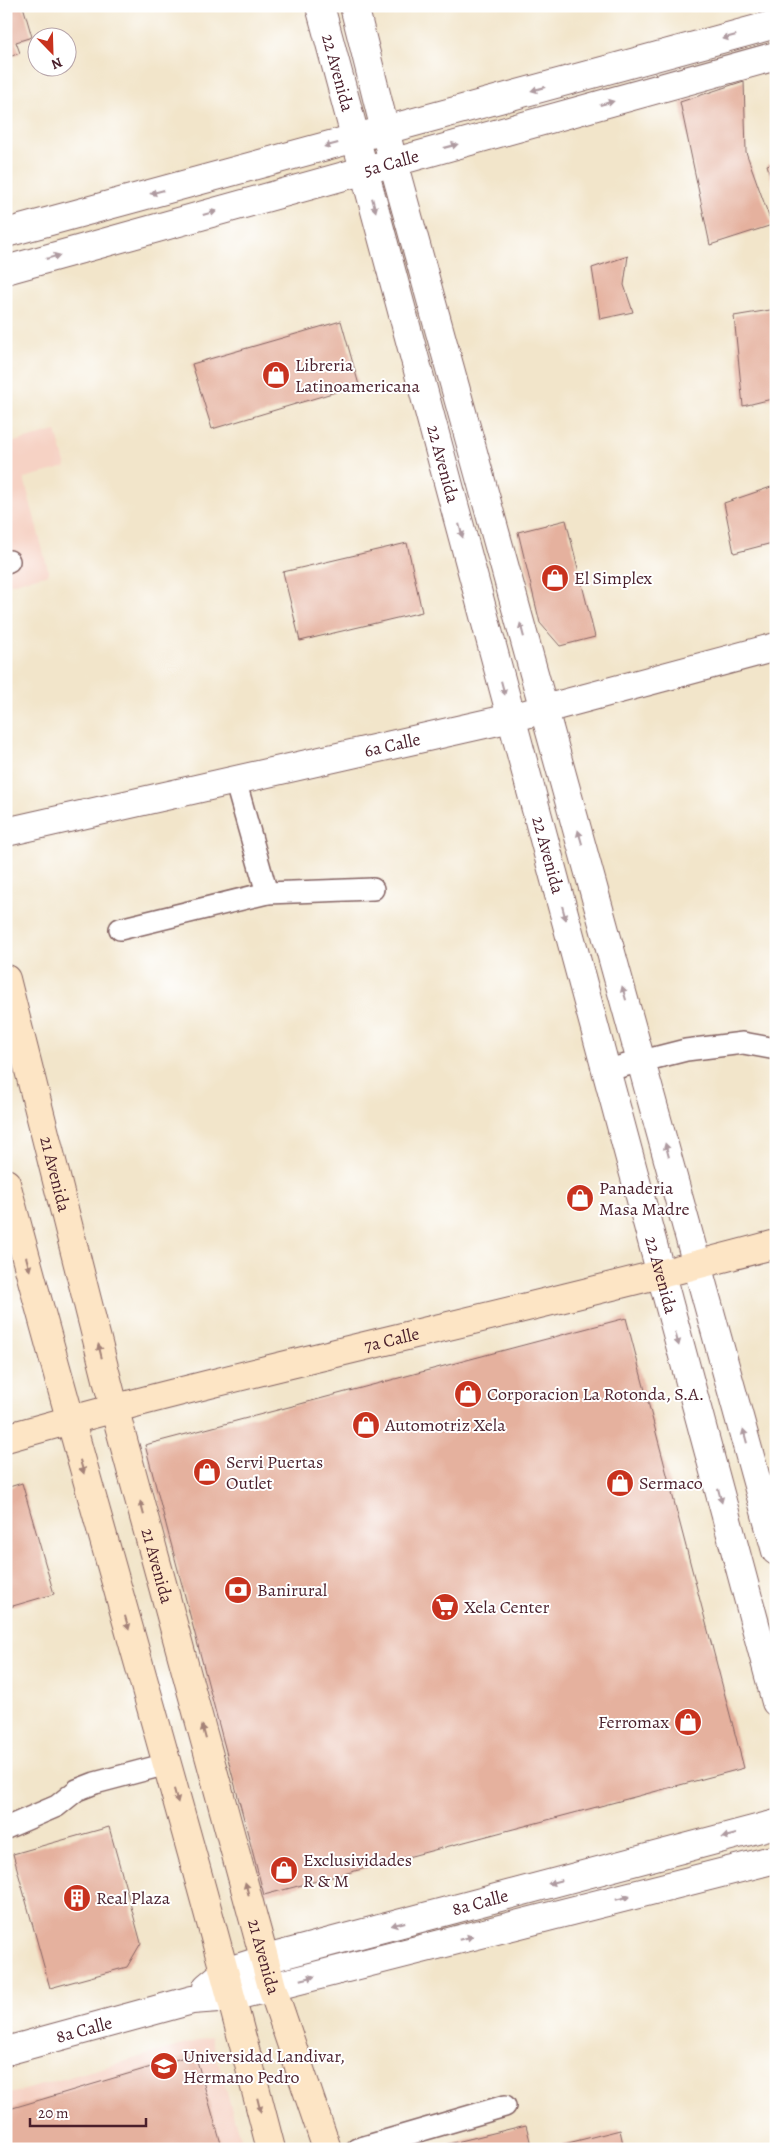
<svg xmlns="http://www.w3.org/2000/svg" width="782" height="2155" font-family="Alegreya,serif">
  <style>
    .built { fill: #f6d2c4 }
    .building { fill: #e5b19e }
    .lines { fill: none; stroke-linecap: round; stroke-linejoin: round }
    .lane-casing { stroke: #856463; stroke-width: 24 }
    .street-casing { stroke: #856463; stroke-width: 30 }
    .secondary-casing { stroke: #856463; stroke-width: 30 }
    .lane { stroke: #fff; stroke-width: 21 }
    .street { stroke: #fff; stroke-width: 28 }
    .secondary { stroke: #fde5c5; stroke-width: 28 }
    .oneway { fill: #ae9aa0 }
    .oneway2 { fill: #a48278 }
    .labels { text-anchor: middle; dominant-baseline: central; stroke-width: 4; stroke-linejoin: round; paint-order: stroke }
    .street-label { font-size: 18px; fill: #4a1f2b; stroke: #fff }
    .poi-label { font-size: 18px; fill: #4a1f2b; stroke: #fff; text-anchor: start }
  </style>
  <rect width="100%" height="100%" fill="#fff"/>
  <filter id="ink" filterUnits="userSpaceOnUse"><feTurbulence type="fractalNoise" baseFrequency=".02" numOctaves="2"/><feDisplacementMap in="SourceGraphic" scale="10" xChannelSelector="R" yChannelSelector="G"/><feConvolveMatrix kernelMatrix="1 2 1 2 8 2 1 2 1" color-interpolation-filters="sRGB"/></filter>
  <filter id="wash" filterUnits="userSpaceOnUse"><feTurbulence type="fractalNoise" baseFrequency=".0096" numOctaves="4" result="noise"/><feDisplacementMap in="SourceGraphic" scale="20" xChannelSelector="R" yChannelSelector="G"/><feGaussianBlur stdDeviation="1.12" result="paint"/><feColorMatrix in="noise" values="0 0 0 0 0 0 0 0 0 0 0 0 0 0 0 0 0 1.4 0 .05"/><feComposite in="paint" operator="in"/></filter>
  <g filter="url(#wash)">
    <rect width="100%" height="100%" fill="#f2e5ca"/>
    <g class="built">
      <path d="M56,431l10,36 -42,11 25,96 -43,11v-141z"/>
      <path d="M211,2037l32,112h-237v-54z"/>
    </g>
    <g id="blocks">
      <g class="building">
        <path d="M6,6h17l9,31 -16,5 4,11 -14,5z"/>
        <path d="M744,81l2,71 26,73 -62,20 -30,-143z"/>
        <path d="M776,162v29h-1l-8,-26z"/>
        <path d="M628,256l-4,29 9,27 -33,7 -8,-51z"/>
        <path d="M776,309v89l-33,8 -9,-90z"/>
        <path d="M341,321l18,64 -147,44 -20,-65z"/>
        <path d="M774,486l2,4v52l-42,11 -10,-50z"/>
        <path d="M566,520l29,117 -35,9 -20,-23 -22,-91z"/>
        <path d="M407,543l15,69 -122,29 -17,-69z"/>
        <path d="M626,1318l118,450 -480,127 -119,-450z"/>
        <path d="M22,1483l32,111 -48,14v-120z"/>
        <path d="M109,1827l32,116 -14,24 -77,21 -37,-134z"/>
        <path d="M195,2054l27,93 11,-3 1,5h-228v-39z"/>
        <path d="M526,2125l6,24h-100v-1z"/>
        <path d="M620,2130l4,19h-75l-1,-1z"/>
      </g>
    </g>
  </g>
  <g filter="url(#ink)">
    <use href="#blocks" fill-opacity="0" stroke="#856463" stroke-width="1"/>
    <g class="lines">
      <g class="lane-casing">
        <g id="lane">
          <path d="M6,562l3,-1"/>
          <path d="M235,780l32,113 106,-4"/>
          <path d="M120,929l147,-36"/>
          <path d="M607,1070l79,-20 57,-7 33,6"/>
          <path d="M6,1828l51,-22 20,-16 18,-7 72,-19"/>
          <path d="M357,2149l148,-43"/>
        </g>
      </g>
      <g class="street-casing">
        <g id="street">
          <path id="s1" d="M320,6l456,1696"/>
          <path d="M354,6l39,156 383,1389"/>
          <path d="M6,233l770,-209"/>
          <path id="s2" d="M6,270l770,-214"/>
          <path id="s3" d="M6,832l505,-114 265,-71"/>
          <path id="s4" d="M207,1987l18,-15 41,-13 510,-135"/>
          <path id="s5" d="M6,2051l186,-51 40,-3 544,-138"/>
        </g>
      </g>
      <g class="secondary-casing">
        <g id="secondary">
          <path id="s6" d="M6,979l108,428 158,580 55,162"/>
          <path d="M6,1183c85,322 182,642 265,966"/>
          <path id="s7" d="M6,1438c255,-72 514,-125 770,-194"/>
        </g>
      </g>
      <use href="#lane" class="lane"/>
      <use href="#street" class="street"/>
      <use href="#secondary" class="secondary"/>
    </g>
    <defs><path id="oneway-solid" d="M-6-.8H1V-3.2L6.5 0L1 3.2V.8H-6Z" transform="scale(1.25)"/></defs>
    <g class="oneway">
      <use href="#oneway-solid" transform="translate(729 37) rotate(165)"/>
      <use href="#oneway-solid" transform="translate(538 89) rotate(165)"/>
      <use href="#oneway-solid" transform="translate(607 103) rotate(-15)"/>
      <use href="#oneway-solid" transform="translate(331 145) rotate(165)"/>
      <use href="#oneway-solid" transform="translate(451 146) rotate(-15)"/>
      <use href="#oneway-solid" transform="translate(157 192) rotate(165)"/>
      <use href="#oneway-solid" transform="translate(374 205) rotate(75)"/>
      <use href="#oneway-solid" transform="translate(210 213) rotate(-16)"/>
      <use href="#oneway-solid" transform="translate(53 257) rotate(-16)"/>
      <use href="#oneway-solid" transform="translate(461 531) rotate(75)"/>
      <use href="#oneway-solid" transform="translate(522 630) rotate(-105)"/>
      <use href="#oneway-solid" transform="translate(503 688) rotate(75)"/>
      <use href="#oneway-solid" transform="translate(580 837) rotate(-106)"/>
      <use href="#oneway-solid" transform="translate(564 913) rotate(75)"/>
      <use href="#oneway-solid" transform="translate(624 993) rotate(-106)"/>
      <use href="#oneway-solid" transform="translate(667 1150) rotate(-105)"/>
      <use href="#oneway-solid" transform="translate(677 1339) rotate(75)"/>
      <use href="#oneway-solid" transform="translate(745 1436) rotate(-105)"/>
      <use href="#oneway-solid" transform="translate(720 1496) rotate(75)"/>
      <use href="#oneway-solid" transform="translate(729 1836) rotate(165)"/>
      <use href="#oneway-solid" transform="translate(555 1882) rotate(165)"/>
      <use href="#oneway-solid" transform="translate(623 1898) rotate(-14)"/>
      <use href="#oneway-solid" transform="translate(398 1924) rotate(165)"/>
      <use href="#oneway-solid" transform="translate(466 1938) rotate(-14)"/>
      <use href="#oneway-solid" transform="translate(308 1978) rotate(-14)"/>
    </g>
    <g class="oneway2">
      <use href="#oneway-solid" transform="translate(28 1264) rotate(75)"/>
      <use href="#oneway-solid" transform="translate(100 1351) rotate(-104)"/>
      <use href="#oneway-solid" transform="translate(82 1467) rotate(74)"/>
      <use href="#oneway-solid" transform="translate(142 1508) rotate(-105)"/>
      <use href="#oneway-solid" transform="translate(127 1623) rotate(74)"/>
      <use href="#oneway-solid" transform="translate(204 1732) rotate(-105)"/>
      <use href="#oneway-solid" transform="translate(176 1796) rotate(74)"/>
      <use href="#oneway-solid" transform="translate(247 1889) rotate(-105)"/>
      <use href="#oneway-solid" transform="translate(259 2105) rotate(76)"/>
    </g>
  </g>
  <defs>
    <g id="shop-disc" transform="scale(1.4375)"><circle r="9.5" fill="#c8321e" stroke="#fff"/><path d="M-5-2.5h2.3a2.7 3.5 0 0 1 5.4 0H5L5.5 6h-11ZM-1.5-2.5h3a1.5 2.3 0 0 0-3 0Z" fill="#fff"/></g>
    <g id="bank-disc" transform="scale(1.4375)"><circle r="9.5" fill="#c8321e" stroke="#fff"/><path d="M-6-4H6V4H-6ZM0-2.3a2.3 2.3 0 1 0 0 4.6a2.3 2.3 0 1 0 0-4.6Z" fill="#fff"/></g>
    <g id="supermarket-disc" transform="scale(1.4375)"><circle r="9.5" fill="#c8321e" stroke="#fff"/><path d="M-6-5.5h2.5l.6 2H6L4.5 2H-2.5L-4.4-4H-6ZM-1.5 3.2a1.3 1.3 0 1 0 .1 0ZM3 3.2a1.3 1.3 0 1 0 .1 0Z" fill="#fff"/></g>
    <g id="building-disc" transform="scale(1.4375)"><circle r="9.5" fill="#c8321e" stroke="#fff"/><path d="M-4-6H4V6H1V3H-1V6H-4ZM-2.5-4.3h1.7v1.8h-1.7ZM.8-4.3h1.7v1.8H.8ZM-2.5-1h1.7V.8h-1.7ZM.8-1h1.7V.8H.8Z" fill="#fff"/></g>
    <g id="university-disc" transform="scale(1.4375)"><circle r="9.5" fill="#c8321e" stroke="#fff"/><path d="M0-5L7-2L0 1L-7-2ZM-4 1L0 2.5L4 1V4Q0 6-4 4Z" fill="#fff"/></g>
  </defs>
  <g fill-rule="evenodd">
    <use href="#shop-disc" x="276" y="375"/>
    <use href="#shop-disc" x="555" y="578"/>
    <use href="#shop-disc" x="580" y="1198"/>
    <use href="#shop-disc" x="468" y="1394"/>
    <use href="#shop-disc" x="366" y="1425"/>
    <use href="#shop-disc" x="207" y="1472"/>
    <use href="#shop-disc" x="620" y="1483"/>
    <use href="#bank-disc" x="238" y="1590"/>
    <use href="#supermarket-disc" x="445" y="1607"/>
    <use href="#shop-disc" x="688" y="1722"/>
    <use href="#shop-disc" x="284" y="1870"/>
    <use href="#building-disc" x="77" y="1898"/>
    <use href="#university-disc" x="164" y="2066"/>
  </g>
  <g class="labels">
    <g class="street-label">
      <text stroke="none"><textPath href="#s1" startOffset="69">22 Avenida</textPath></text>
      <text stroke="none"><textPath href="#s2" startOffset="400">5a Calle</textPath></text>
      <text stroke="none"><textPath href="#s1" startOffset="474">22 Avenida</textPath></text>
      <text stroke="none"><textPath href="#s3" startOffset="396">6a Calle</textPath></text>
      <text stroke="none"><textPath href="#s1" startOffset="879">22 Avenida</textPath></text>
      <text stroke="none"><textPath href="#s6" startOffset="201">21 Avenida</textPath></text>
      <text stroke="none"><textPath href="#s1" startOffset="1314">22 Avenida</textPath></text>
      <text stroke="none"><textPath href="#s7" startOffset="398">7a Calle</textPath></text>
      <text stroke="none"><textPath href="#s6" startOffset="606">21 Avenida</textPath></text>
      <text stroke="none"><textPath href="#s4" startOffset="288">8a Calle</textPath></text>
      <text stroke="none"><textPath href="#s6" startOffset="1011">21 Avenida</textPath></text>
      <text stroke="none"><textPath href="#s5" startOffset="81">8a Calle</textPath></text>
    </g>
    <g class="poi-label">
      <text x="295" y="365">Libreria<tspan x="295" dy="21">Latinoamericana</tspan></text>
      <text x="574" y="578">El Simplex</text>
      <text x="599" y="1188">Panaderia<tspan x="599" dy="21">Masa Madre</tspan></text>
      <text x="487" y="1394">Corporacion La Rotonda, S.A.</text>
      <text x="385" y="1425">Automotriz Xela</text>
      <text x="226" y="1462">Servi Puertas<tspan x="226" dy="21">Outlet</tspan></text>
      <text x="639" y="1483">Sermaco</text>
      <text x="257" y="1590">Banirural</text>
      <text x="464" y="1607">Xela Center</text>
      <text x="669" y="1722" text-anchor="end">Ferromax</text>
      <text x="303" y="1860">Exclusividades<tspan x="303" dy="21">R &amp; M</tspan></text>
      <text x="96" y="1898">Real Plaza</text>
      <text x="183" y="2056">Universidad Landivar,<tspan x="183" dy="21">Hermano Pedro</tspan></text>
    </g>
  </g>
  <rect width="782" height="2155" fill="none" stroke="#fff" stroke-width="25"/>
  <g transform="translate(52 52) rotate(157)"><circle r="24" fill="#ffffff" stroke="#b7a5aa"/>
  <path d="M0-4L9 19L0 12L-9 19Z" fill="#c8321e"/>
  <text y="-8" font-size="14" font-weight="bold" text-anchor="middle" fill="#4a1f2b">N</text>
  </g>
  <path d="M30 2118v8h116v-8" fill="none" stroke="#4a1f2b" stroke-width="2.5"/>
  <text x="38" y="2118" font-size="15" fill="#4a1f2b" stroke="#ffffff" stroke-width="4" paint-order="stroke">20 m</text>
</svg>
